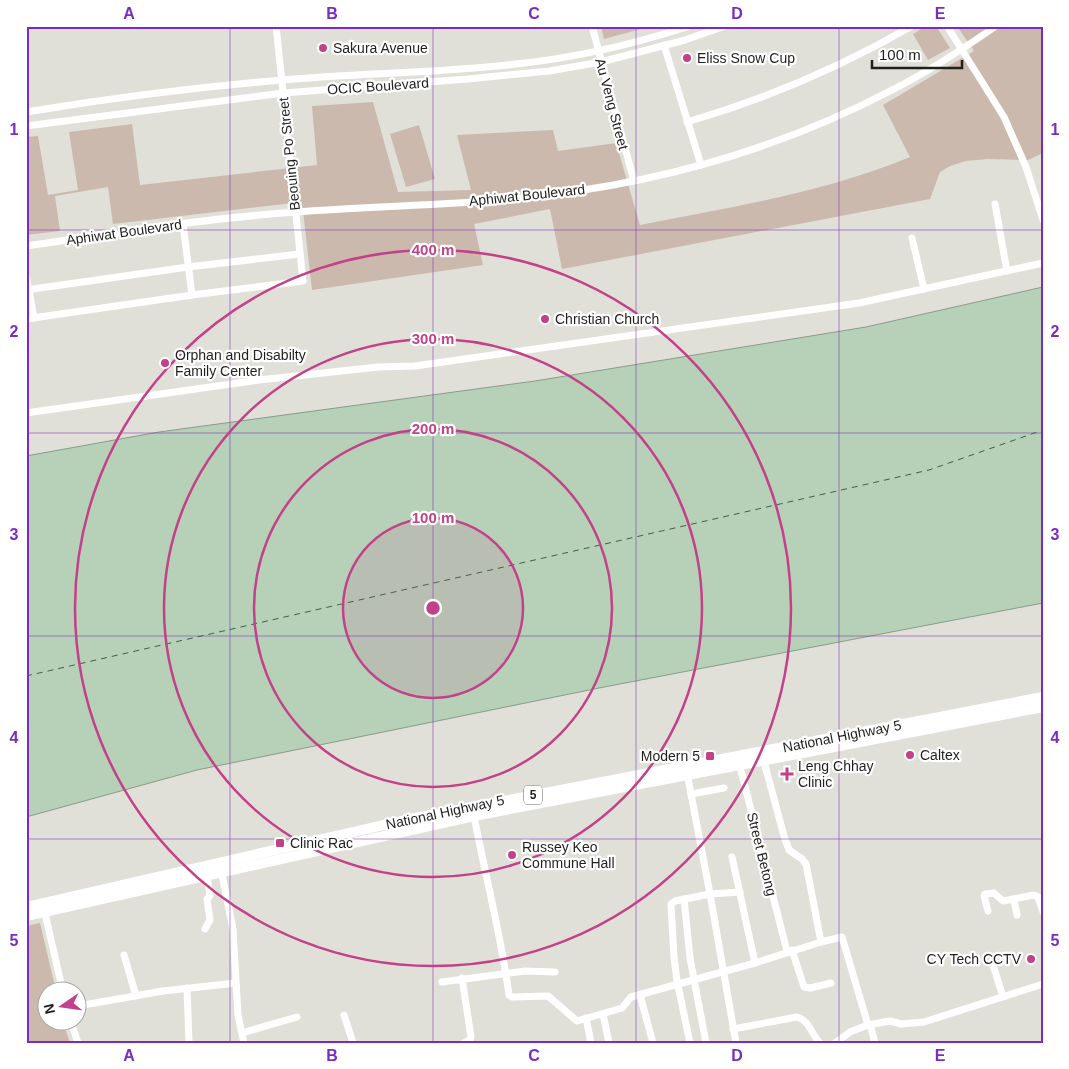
<svg xmlns="http://www.w3.org/2000/svg" width="1069" height="1069" font-family="Helvetica,sans-serif">
  <style>
    .green { fill: #cbb9ad }
    .water { fill: #b7d0b8; stroke: #899b89 }
    .lines { fill: none; stroke-linecap: round; stroke-linejoin: round }
    .ferry { stroke: #3c633f; stroke-width: 1; stroke-dasharray: 6 5; stroke-linecap: butt }
    .minor { stroke: #fff; stroke-width: 7 }
    .highway { stroke: #fff; stroke-width: 10 }
    .grid { fill: none; stroke: #7b2cbf; stroke-width: 1; stroke-opacity: 0.55 }
    .ring { fill: none; stroke: #c34188; stroke-width: 2.5 }
    .poi-dot { fill: #c34188; stroke: #fff; stroke-width: 2 }
    .labels { text-anchor: middle; dominant-baseline: central; stroke-width: 4.5; stroke-linejoin: round; paint-order: stroke }
    .shield { fill: #fff; stroke: #626260; stroke-width: 1 }
    .shield-label { font-size: 12px; font-weight: bold; fill: #1f1f1c }
    .poi-label { font-size: 14px; fill: #1f1f1c; stroke: #fff; text-anchor: start }
    .street-label { font-size: 14px; fill: #1f1f1c; stroke: #fff }
    .centre { fill: #c34188; stroke: #fff; stroke-width: 2.5 }
    .ring-label { font-size: 15px; text-anchor: middle; font-weight: bold; fill: #c34188; stroke: #fff; stroke-width: 4.5; stroke-linejoin: round; paint-order: stroke }
    .neatline { fill: none; stroke: #7b2cbf; stroke-width: 2 }
    .grid-label { font-size: 16px; text-anchor: middle; font-weight: bold; fill: #7b2cbf }
  </style>
  <rect width="100%" height="100%" fill="#e1e0d8"/>
  <g class="green">
    <path d="M601,26h51l-48,13z"/>
    <path d="M926,26h10l14,22 -22,12 -15,-26z"/>
    <path d="M957,26h86v127l-15,7 -41,-1 -21,2 -16,5 -10,6 -10,27 -368,70 -12,-60 -76,15 9,41 -171,25 -10,-88 -189,22 -5,-37 -53,9 5,35 -34,4v-98l12,-1 10,59 30,-5 -9,-58 63,-8 8,61 177,-20 -5,-59 61,-4 25,90 73,-2 -14,-55 96,-5 5,21 58,-8 24,82c91,-18 183,-32 270,-68l-27,-52 91,-54z"/>
    <path d="M419,125l16,54 -29,8 -16,-53z"/>
    <path d="M40,923l16,68 -8,1v30h15l7,21h-44v-117z"/>
  </g>
  <path class="water" d="M1043,287v316l-444,85 -402,82 -171,47v-361l133,-24 376,-51 331,-54z"/>
  <g class="lines">
    <path class="ferry" d="M26,676l903,-206 114,-40"/>
    <g class="minor">
      <path d="M592,26l42,155"/>
      <path d="M947,26l57,91 22,50 17,53"/>
      <path d="M664,45l37,120"/>
      <path d="M26,112c85,-14 171,-25 256,-32 78,-7 156,-7 234,-16 59,-6 118,-20 174,-38"/>
      <path d="M687,122c79,-23 154,-55 225,-96"/>
      <path d="M26,126l257,-33 185,-14 81,-8 52,-9 84,-22 40,-14"/>
      <path d="M995,204l12,67"/>
      <path d="M183,224l9,71"/>
      <path d="M912,238l12,51"/>
      <path d="M26,246c90,-13 181,-28 272,-34 70,-6 141,-6 212,-13 133,-12 264,-47 382,-109 36,-18 71,-41 104,-64"/>
      <path d="M26,275l8,43"/>
      <path d="M26,290l162,-23 112,-13"/>
      <path d="M26,319l166,-24 111,-14 -27,-255"/>
      <path d="M26,413l233,-33 119,-13 37,-1 444,-63 184,-40"/>
      <path d="M763,758l21,78 5,14 13,9 4,5 15,78"/>
      <path d="M739,763l48,188"/>
      <path d="M687,773l23,121 26,149"/>
      <path d="M691,794l33,-6"/>
      <path d="M474,816c11,59 27,118 35,179l3,2 36,-1 29,25 45,-13 9,-11 124,-34 66,-21 21,-5 26,88"/>
      <path d="M732,857l23,106"/>
      <path d="M221,870l12,59 5,86 6,28"/>
      <path d="M684,899l6,59 16,85"/>
      <path d="M1014,900l3,15"/>
      <path d="M44,909l19,83"/>
      <path d="M988,911l-4,-15 1,-2 9,-1 9,8 31,-6 4,2 5,15"/>
      <path d="M205,929l5,-9 -3,-21 3,-3 -3,-20"/>
      <path d="M792,950l12,37 6,1 21,-5"/>
      <path d="M124,955l12,41"/>
      <path d="M992,962l11,35"/>
      <path d="M462,978l9,59 -1,3 -6,3"/>
      <path d="M442,982l83,-11 30,1"/>
      <path d="M187,988l2,55"/>
      <path d="M640,995l13,48"/>
      <path d="M78,1006l85,-15 73,-8"/>
      <path d="M603,1014l6,29"/>
      <path d="M344,1015l9,28"/>
      <path d="M586,1018l5,25"/>
      <path d="M71,1022l7,21"/>
      <path d="M870,1024l5,19"/>
      <path d="M733,1029l64,-12c13,4 14,17 23,26"/>
      <path d="M242,1033l55,-16"/>
      <path d="M690,1043l-13,-62 -3,-23 -3,-54 4,-3 35,-7 30,-2"/>
      <path d="M835,1043l15,-11 18,-7 22,-4 11,3 23,-2 119,-38"/>
    </g>
    <g class="highway">
      <path d="M26,907l384,-88 633,-122"/>
      <path d="M26,916l448,-100 569,-109"/>
    </g>
  </g>
  <path class="grid" d="M230,26v1017M433,26v1017M636,26v1017M839,26v1017M26,230h1017M26,433h1017M26,636h1017M26,839h1017"/>
  <circle cx="433" cy="608" r="90" fill="#c34188" fill-opacity=".12"/>
  <g class="ring">
    <circle cx="433" cy="608" r="90"/>
    <circle cx="433" cy="608" r="179"/>
    <circle cx="433" cy="608" r="269"/>
    <circle cx="433" cy="608" r="358"/>
  </g>
  <g class="poi-dot">
    <circle cx="323" cy="48" r="5"/>
    <circle cx="687" cy="58" r="5"/>
    <circle cx="545" cy="319" r="5"/>
    <circle cx="165" cy="363" r="5"/>
    <circle cx="910" cy="755" r="5"/>
    <rect x="705" y="751" width="10" height="10" rx="2.5"/>
    <path d="M784.5 766.5h5v5h5v5h-5v5h-5v-5h-5v-5h5z"/>
    <rect x="275" y="838" width="10" height="10" rx="2.5"/>
    <circle cx="512" cy="855" r="5"/>
    <circle cx="1031" cy="959" r="5"/>
  </g>
  <g class="labels">
    <rect class="shield" x="524" y="785.5" width="18" height="19" rx="4"/>
    <g class="shield-label">
      <text x="533" y="795">5</text>
    </g>
    <g class="poi-label">
      <text x="333" y="48">Sakura Avenue</text>
      <text x="697" y="58">Eliss Snow Cup</text>
      <text x="555" y="319">Christian Church</text>
      <text x="175" y="355">Orphan and Disabilty<tspan x="175" dy="16">Family Center</tspan></text>
      <text x="920" y="755">Caltex</text>
      <text x="700" y="756" text-anchor="end">Modern 5</text>
      <text x="798" y="766">Leng Chhay<tspan x="798" dy="16">Clinic</tspan></text>
      <text x="290" y="843">Clinic Rac</text>
      <text x="522" y="847">Russey Keo<tspan x="522" dy="16">Commune Hall</tspan></text>
      <text x="1021" y="959" text-anchor="end">CY Tech CCTV</text>
    </g>
    <g class="street-label">
      <text transform="translate(378 86) rotate(-4)">OCIC Boulevard</text>
      <text transform="translate(612 104) rotate(75)">Au Veng Street</text>
      <text transform="translate(289 154) rotate(-96)">Beouing Po Street</text>
      <text transform="translate(527 195) rotate(-6)">Aphiwat Boulevard</text>
      <text transform="translate(124 232) rotate(-8)">Aphiwat Boulevard</text>
      <text transform="translate(842 736) rotate(-11)">National Highway 5</text>
      <text transform="translate(445 812) rotate(-12)">National Highway 5</text>
      <text transform="translate(762 854) rotate(76)">Street Betong</text>
    </g>
  </g>
  <circle cx="433" cy="608" r="8" class="centre"/>
  <g class="ring-label">
    <text x="433" y="255">400 m</text>
    <text x="433" y="344">300 m</text>
    <text x="433" y="434">200 m</text>
    <text x="433" y="523">100 m</text>
  </g>
  <rect width="1069" height="1069" fill="none" stroke="#ffffff" stroke-width="55"/>
  <g transform="translate(62 1006) rotate(257)"><circle r="24" fill="#ffffff" stroke="#a5a5a4"/>
  <path d="M0-4L9 19L0 12L-9 19Z" fill="#c34188"/>
  <text y="-8" font-size="14" font-weight="bold" text-anchor="middle" fill="#1f1f1c">N</text>
  </g>
  <path d="M872 60v8h90v-8" fill="none" stroke="#1f1f1c" stroke-width="2.5"/>
  <text x="879" y="60" font-size="15" fill="#1f1f1c" stroke="#ffffff" stroke-width="4" paint-order="stroke">100 m</text>
  <rect x="28" y="28" width="1014" height="1014" class="neatline"/>
  <g class="grid-label">
    <text x="129" y="19">A</text>
    <text x="332" y="19">B</text>
    <text x="534" y="19">C</text>
    <text x="737" y="19">D</text>
    <text x="940" y="19">E</text>
    <text x="14" y="135">1</text>
    <text x="1055" y="135">1</text>
    <text x="14" y="337">2</text>
    <text x="1055" y="337">2</text>
    <text x="14" y="540">3</text>
    <text x="1055" y="540">3</text>
    <text x="14" y="743">4</text>
    <text x="1055" y="743">4</text>
    <text x="14" y="946">5</text>
    <text x="1055" y="946">5</text>
    <text x="129" y="1061">A</text>
    <text x="332" y="1061">B</text>
    <text x="534" y="1061">C</text>
    <text x="737" y="1061">D</text>
    <text x="940" y="1061">E</text>
  </g>
</svg>
